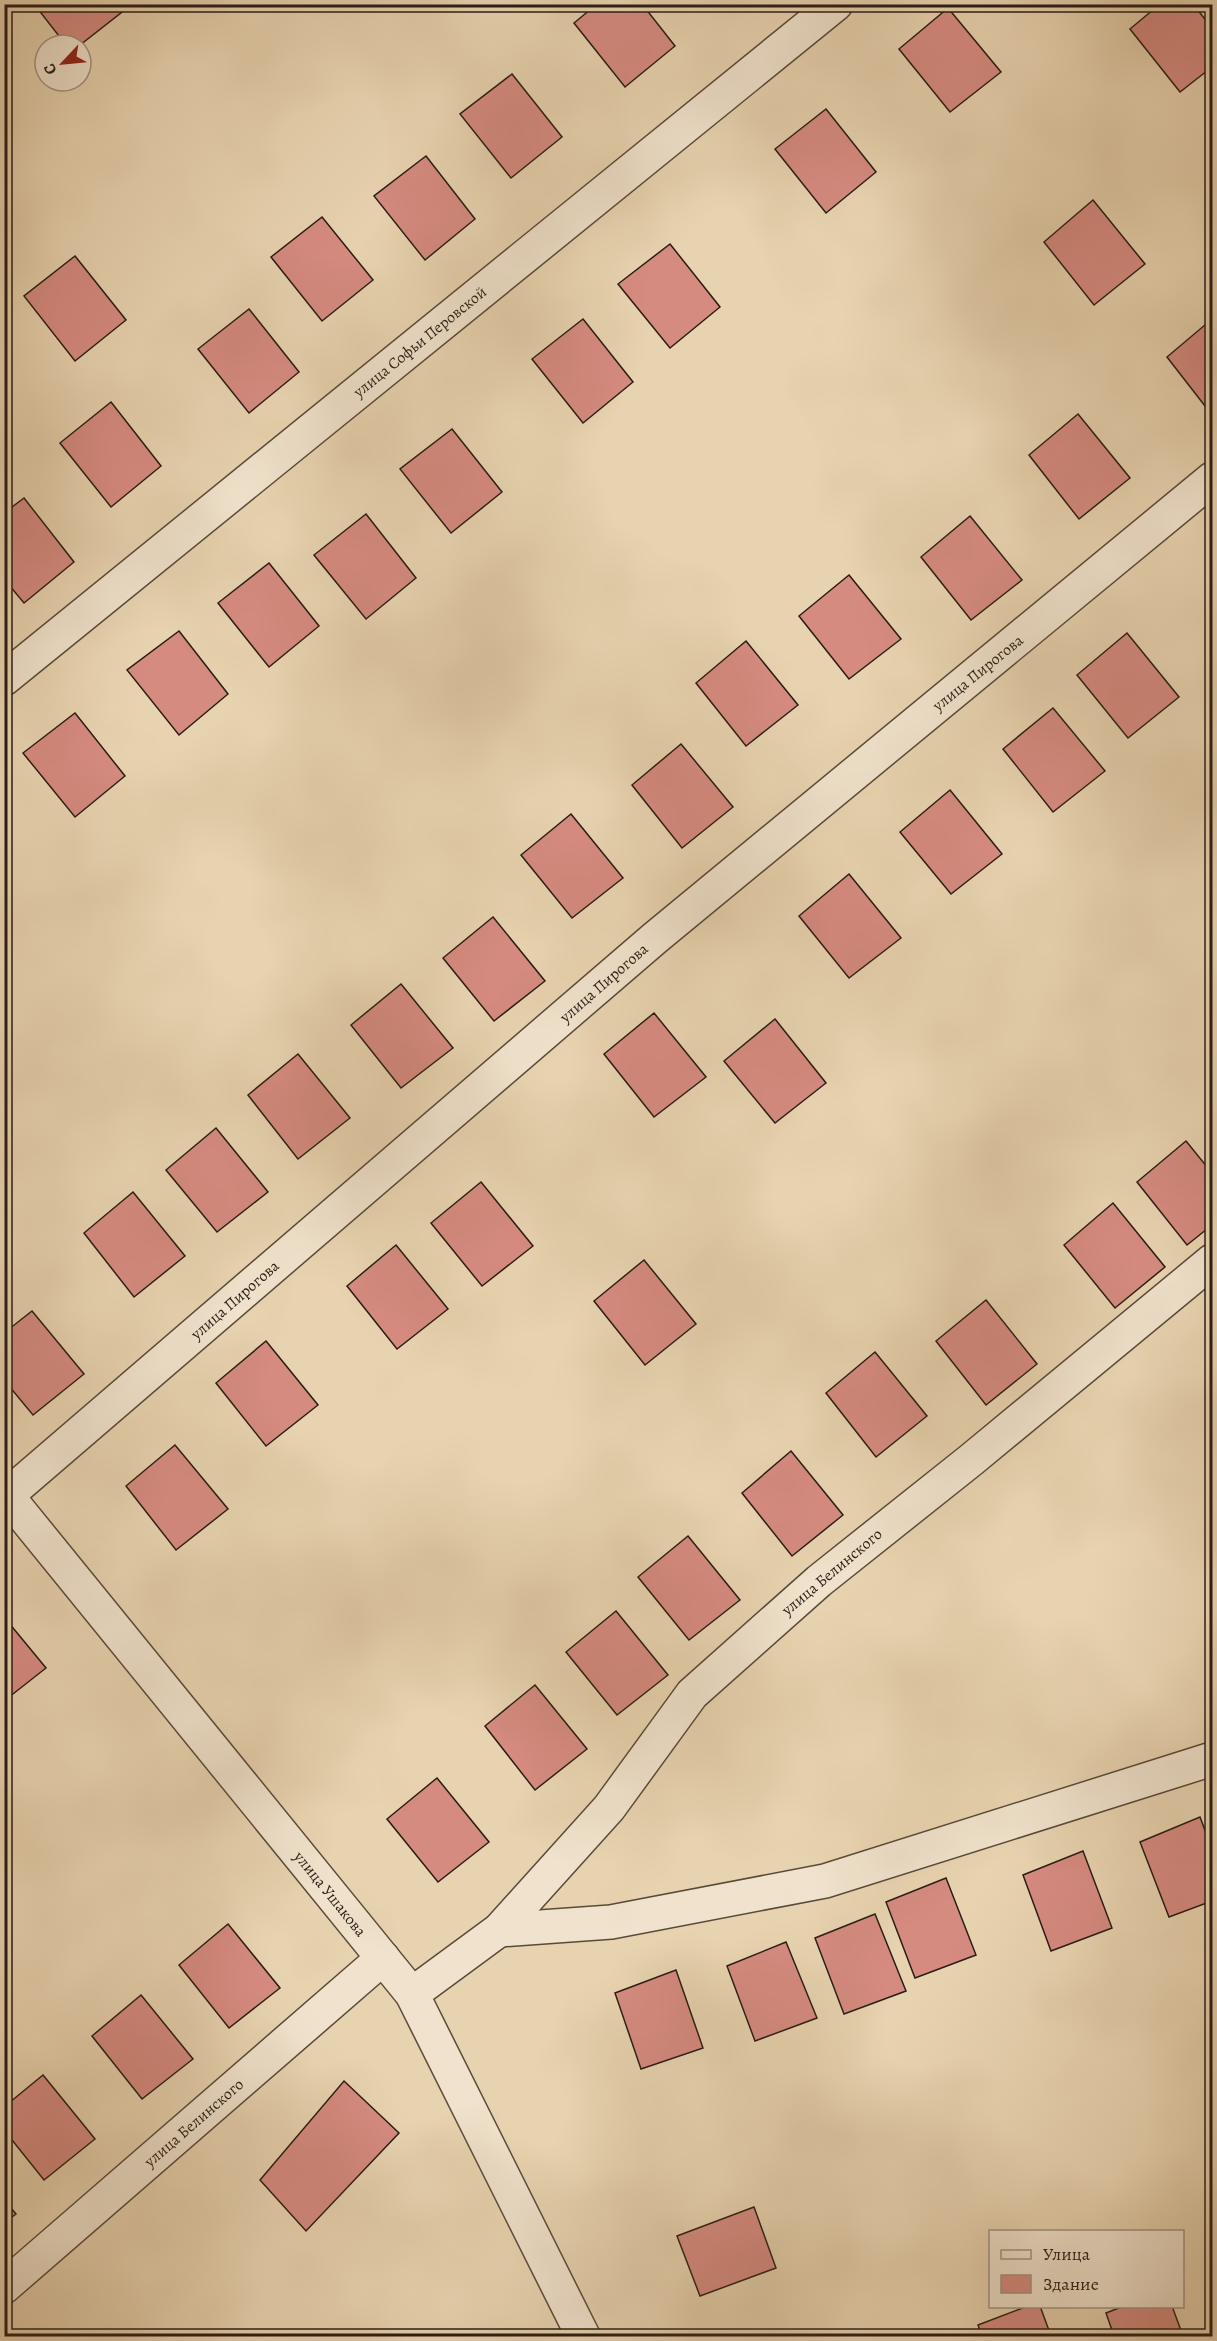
<svg xmlns="http://www.w3.org/2000/svg" width="1217" height="2341" font-family="Alegreya,serif">
  <style>
    .building { fill: #d68b81; stroke: #291d14; stroke-width: 1.5 }
    .lines { fill: none; stroke-linecap: round; stroke-linejoin: round }
    .minor-casing { stroke: #594a3b; stroke-width: 36 }
    .minor { stroke: #f0e2cc; stroke-width: 33 }
    .labels { text-anchor: middle; dominant-baseline: central; stroke-width: 4.5; stroke-linejoin: round; paint-order: stroke }
    .street-label { font-size: 16px; fill: #291d14; stroke: #f0e2cc }
  </style>
  <rect width="100%" height="100%" fill="#e8d3b0"/>
  <filter id="stains"><feTurbulence type="fractalNoise" baseFrequency=".00333" numOctaves="4"/><feColorMatrix values="0 0 0 0 .2 0 0 0 0 .09 0 0 0 0 .02 0 0 0 .5 -.17"/></filter>
  <radialGradient id="worn" r=".72"><stop offset=".6" stop-color="#630" stop-opacity="0"/><stop offset="1" stop-color="#630" stop-opacity=".3"/></radialGradient>
  <g class="building">
    <path d="M34,4h82l6,8 -42,33h-14z"/>
    <path d="M597,4h45l33,42 -50,41 -51,-64z"/>
    <path d="M1160,4h33l19,24v39l-32,25 -50,-63z"/>
    <path d="M948,8l53,64 -51,40 -51,-63z"/>
    <path d="M512,74l50,63 -51,41 -51,-64z"/>
    <path d="M826,109l50,63 -50,41 -51,-64z"/>
    <path d="M426,156l49,63 -50,41 -51,-64z"/>
    <path d="M1093,200l52,64 -51,41 -50,-63z"/>
    <path d="M322,217l51,63 -51,41 -51,-64z"/>
    <path d="M670,244l50,63 -50,41 -52,-64z"/>
    <path d="M75,256l51,64 -51,41 -51,-65z"/>
    <path d="M249,309l50,63 -50,41 -51,-64z"/>
    <path d="M583,319l50,63 -50,41 -51,-64z"/>
    <path d="M1212,319v96l-45,-58z"/>
    <path d="M111,402l50,64 -50,41 -51,-64z"/>
    <path d="M1078,414l52,64 -51,41 -50,-64z"/>
    <path d="M452,429l50,63 -51,41 -51,-64z"/>
    <path d="M24,498l50,64 -50,41 -20,-24v-66z"/>
    <path d="M366,514l50,64 -50,41 -52,-64z"/>
    <path d="M970,516l52,64 -51,40 -50,-63z"/>
    <path d="M269,563l50,63 -50,41 -51,-64z"/>
    <path d="M849,575l52,64 -52,40 -50,-63z"/>
    <path d="M179,631l49,63 -49,41 -52,-65z"/>
    <path d="M1127,633l52,64 -51,41 -51,-63z"/>
    <path d="M746,641l52,64 -52,41 -50,-63z"/>
    <path d="M1053,708l52,63 -52,41 -50,-63z"/>
    <path d="M75,713l50,63 -50,41 -52,-64z"/>
    <path d="M681,744l52,63 -51,41 -50,-63z"/>
    <path d="M950,790l52,64 -51,40 -51,-62z"/>
    <path d="M571,814l52,64 -51,40 -51,-63z"/>
    <path d="M849,874l52,64 -52,40 -50,-62z"/>
    <path d="M493,917l52,64 -51,40 -51,-63z"/>
    <path d="M401,984l52,64 -52,40 -50,-63z"/>
    <path d="M654,1013l52,64 -52,40 -50,-63z"/>
    <path d="M775,1019l51,64 -51,40 -51,-62z"/>
    <path d="M298,1054l52,64 -52,41 -50,-64z"/>
    <path d="M216,1128l52,64 -51,40 -51,-62z"/>
    <path d="M1186,1141l26,32v52l-25,20 -50,-63z"/>
    <path d="M481,1182l52,64 -51,40 -51,-63z"/>
    <path d="M133,1192l52,64 -51,41 -50,-64z"/>
    <path d="M1113,1203l52,64 -50,41 -51,-63z"/>
    <path d="M396,1245l52,64 -51,40 -50,-63z"/>
    <path d="M644,1260l52,64 -51,41 -51,-64z"/>
    <path d="M986,1300l51,64 -51,41 -50,-64z"/>
    <path d="M32,1311l52,63 -51,41 -29,-35v-47z"/>
    <path d="M266,1341l52,64 -52,41 -50,-63z"/>
    <path d="M875,1352l52,64 -51,41 -50,-64z"/>
    <path d="M175,1445l53,64 -52,41 -50,-64z"/>
    <path d="M791,1451l52,64 -51,41 -50,-63z"/>
    <path d="M688,1536l52,64 -51,40 -51,-63z"/>
    <path d="M616,1611l52,64 -51,40 -51,-63z"/>
    <path d="M4,1617l42,51 -42,33z"/>
    <path d="M535,1685l52,64 -52,41 -50,-64z"/>
    <path d="M437,1778l52,64 -51,40 -51,-63z"/>
    <path d="M1200,1817l12,32v52l-43,16 -29,-75z"/>
    <path d="M1083,1851l29,77 -61,23 -28,-76z"/>
    <path d="M946,1878l30,77 -61,23 -29,-76z"/>
    <path d="M875,1914l31,77 -62,23 -29,-76z"/>
    <path d="M228,1924l52,64 -51,40 -50,-63z"/>
    <path d="M786,1942l31,76 -62,23 -28,-75z"/>
    <path d="M676,1970l27,78 -62,21 -26,-76z"/>
    <path d="M141,1995l52,64 -51,40 -50,-63z"/>
    <path d="M43,2075l52,64 -51,41 -40,-50v-23z"/>
    <path d="M344,2081l55,52 -93,98 -46,-51z"/>
    <path d="M4,2200l12,14 -12,9z"/>
    <path d="M754,2207l22,61 -76,28 -23,-60z"/>
    <path d="M1028,2306h12l11,30h-69l-4,-11z"/>
    <path d="M1124,2306h48l11,30h-69l-8,-23z"/>
  </g>
  <g class="lines">
    <g class="minor-casing">
      <g id="minor">
        <path d="M4,679l832,-675"/>
        <path d="M4,1492l408,502 171,342"/>
        <path d="M4,1498l651,-560 557,-459"/>
        <path d="M499,1930l112,-8 214,-41 387,-122"/>
        <path d="M412,1994l87,-64 110,-122 83,-114 127,-113 152,-121 241,-199"/>
        <path d="M4,2287l379,-329"/>
      </g>
    </g>
    <use href="#minor" class="minor"/>
  </g>
  <g class="labels">
    <g class="street-label">
      <text transform="translate(420 342) rotate(-39)">улица Софьи Перовской</text>
      <text transform="translate(978 673) rotate(-39)">улица Пирогова</text>
      <text transform="translate(604 983) rotate(-41)">улица Пирогова</text>
      <text transform="translate(235 1300) rotate(-41)">улица Пирогова</text>
      <text transform="translate(832 1572) rotate(-40)">улица Белинского</text>
      <text transform="translate(330 1894) rotate(51)">улица Ушакова</text>
      <text transform="translate(194 2123) rotate(-41)">улица Белинского</text>
    </g>
  </g>
  <rect width="1217" height="2341" fill="none" stroke="#e8d3b0" stroke-width="24"/>
  <rect x="6" y="6" width="1205" height="2329" fill="none" stroke="#291d14" stroke-width="3"/>
  <rect x="12" y="12" width="1193" height="2317" fill="none" stroke="#291d14" stroke-width="1.5"/>
  <rect x="989" y="2230" width="195" height="78" fill="#f0e2cc" stroke="#a09382" stroke-width="1.5"/>
  <rect x="1001" y="2250" width="30" height="9" fill="#f0e2cc" stroke="#a09382" stroke-width="1.5"/>
  <text x="1043" y="2260" font-size="18" fill="#291d14">Улица</text>
  <rect x="1001" y="2275" width="30" height="18" fill="#d68b81" stroke="#a09382" stroke-width="1.5"/>
  <text x="1043" y="2290" font-size="18" fill="#291d14">Здание</text>
  <g transform="translate(63 63) rotate(244)"><circle r="28" fill="#f0e2cc" stroke="#a09382" stroke-width="1.5"/>
  <path d="M0-4.5L10 22L0 15L-10 22Z" fill="#8f2418"/>
  <text y="-9" font-size="16" font-weight="bold" text-anchor="middle" fill="#291d14">С</text>
  </g>
  <rect width="100%" height="100%" filter="url(#stains)"/>
  <rect width="100%" height="100%" fill="url(#worn)"/>
</svg>
